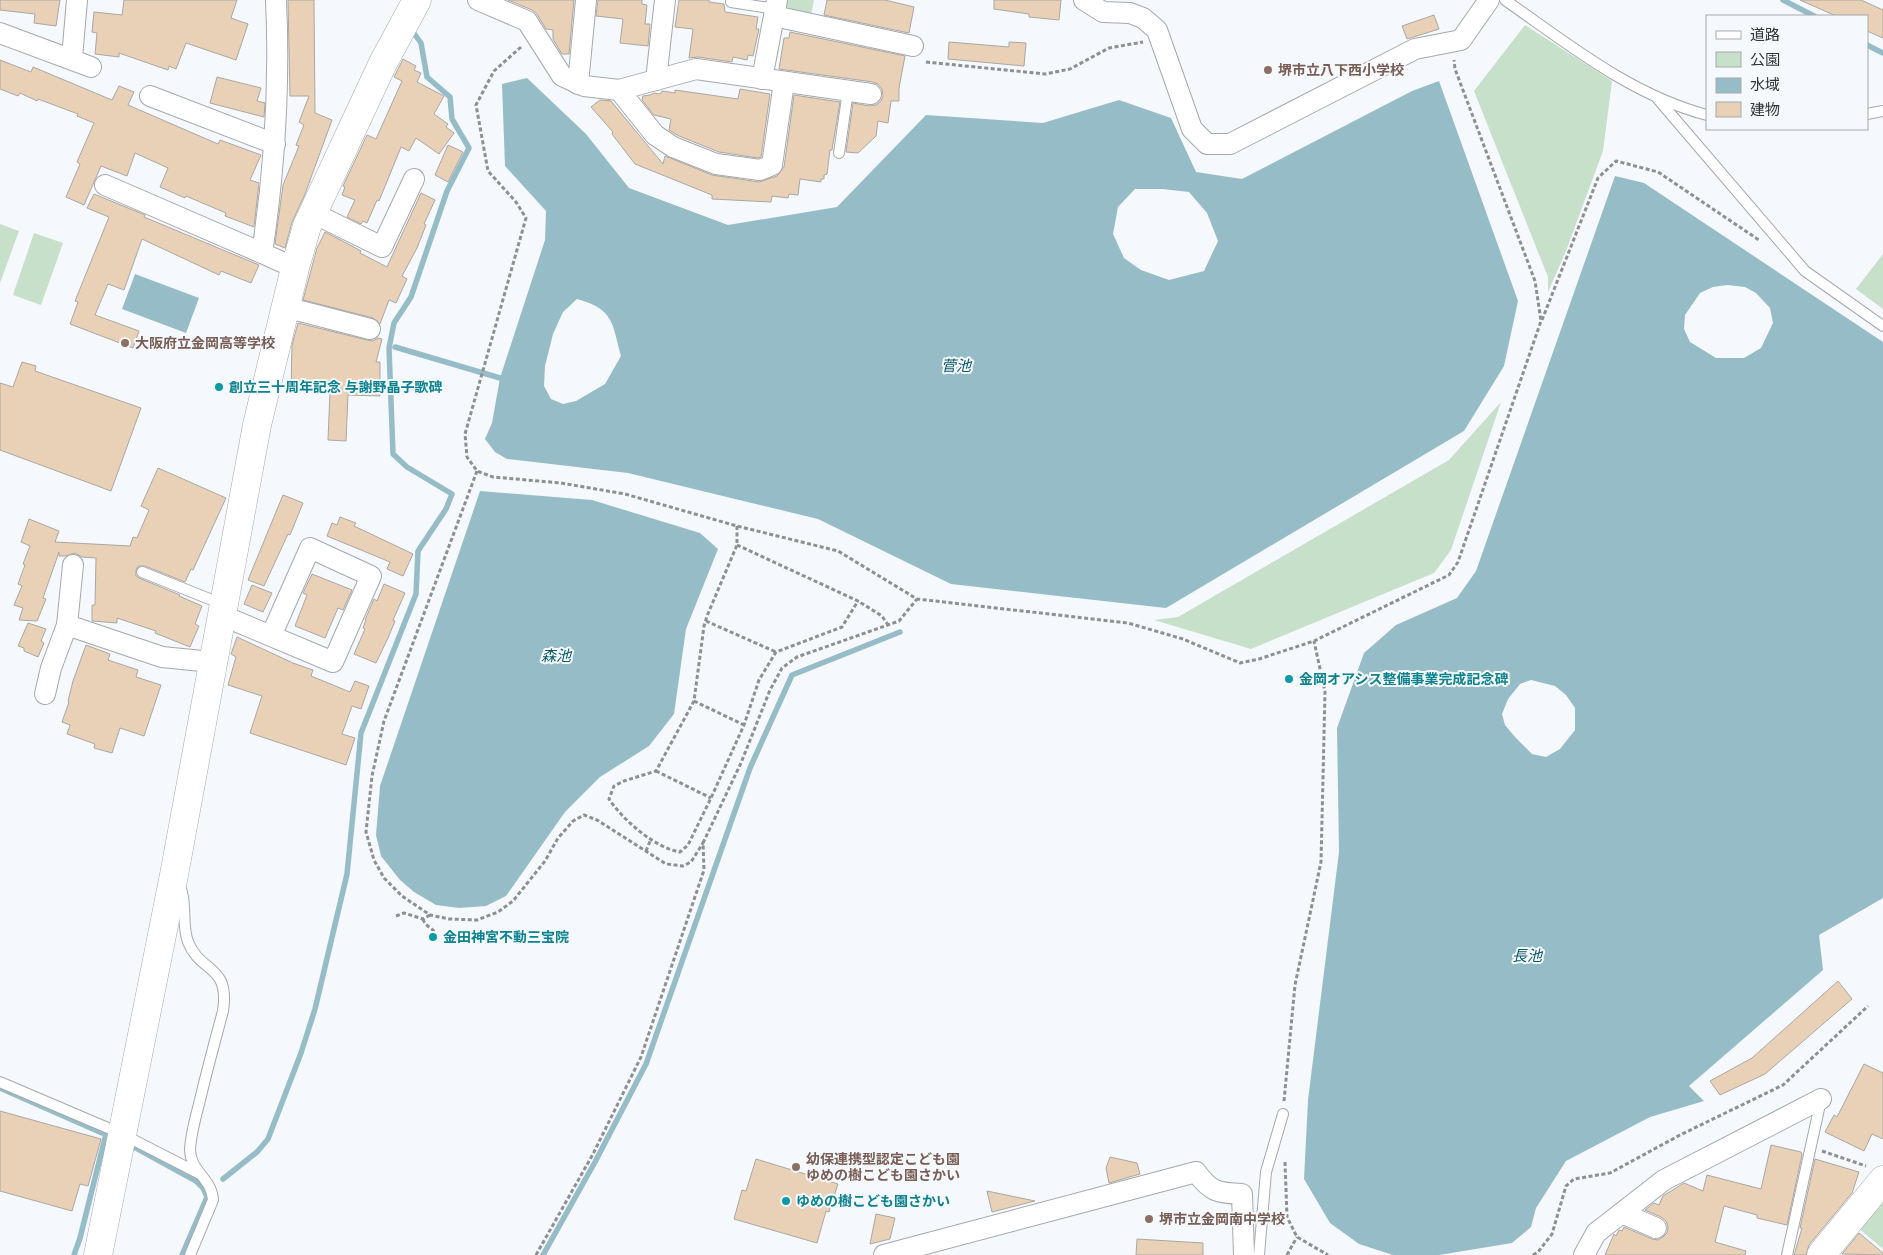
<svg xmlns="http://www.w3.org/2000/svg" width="1883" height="1255" font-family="'Times New Roman','Noto Sans JP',serif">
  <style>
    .green { fill: #c7e0c9 }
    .water { fill: #96bdc7; fill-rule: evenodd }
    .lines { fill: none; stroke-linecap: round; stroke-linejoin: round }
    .stream { stroke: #96bdc7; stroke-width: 5.5 }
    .building { fill: #e9d1b7; stroke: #aaa7a3 }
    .lane-casing { stroke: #a5a8ac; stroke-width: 12 }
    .street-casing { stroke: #a5a8ac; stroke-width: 22 }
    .secondary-casing { stroke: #a5a8ac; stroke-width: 29 }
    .path { stroke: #8d8f92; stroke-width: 3; stroke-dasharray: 4 2.5; stroke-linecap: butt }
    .lane { stroke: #fff; stroke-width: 10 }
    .street { stroke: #fff; stroke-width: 20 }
    .secondary { stroke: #fff; stroke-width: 28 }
    .education-dot { fill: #8d6e63; stroke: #f5f8fc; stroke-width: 2 }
    .culture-dot { fill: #0f9aa8; stroke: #f5f8fc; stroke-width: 2 }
    .labels { text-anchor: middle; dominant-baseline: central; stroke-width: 4; stroke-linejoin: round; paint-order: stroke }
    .education-label { font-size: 14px; font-weight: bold; fill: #785e54; stroke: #f5f8fc; text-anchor: start }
    .culture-label { font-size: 14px; font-weight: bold; fill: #0d838f; stroke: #f5f8fc; text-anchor: start }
    .water-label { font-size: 15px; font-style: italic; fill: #065a68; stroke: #f5f8fc }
  </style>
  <rect width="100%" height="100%" fill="#f5f8fc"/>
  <g class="green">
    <path d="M785,0h29l-3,15 -22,-4 -4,-8z"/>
    <path d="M1525,25l87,56 -9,70 -37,100 -18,41v-15l-74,-186z"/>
    <path d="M0,224l19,7 -19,52z"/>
    <path d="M34,233l29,10 -22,62 -28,-10z"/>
    <path d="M1883,254v55l-27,-20z"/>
    <path d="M1501,402l-50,148 -17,23 -183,76 -97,-29 24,-3 271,-157z"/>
    <path d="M1883,1196v53l-26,-22z"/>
  </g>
  <g class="water">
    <path d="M527,78l59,56 43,54 99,37 109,-18 89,-92 117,8 76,-23 52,18 25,54 46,7 170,-88 27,-10 79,220 -14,65 -40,65 -298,177 -215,-24 -133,-65 -190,-46 -121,-14 -12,-7 -10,-13 7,-16 8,-45 45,-138 1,-29 -41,-45 -3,-82zM1135,189h27l27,3 18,21 11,28 -14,30 -35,9 -28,-10 -17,-12 -11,-24 5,-27zM577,299c37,10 35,24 44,57l-16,28 -29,17 -13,3 -12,-5 -7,-13 1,-20 8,-32 10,-22z"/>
    <path d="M1615,176l29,7 239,159v556l-64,37 4,35 -134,116 15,15 -54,16 -84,44 -30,47 -5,19 -19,16 -73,12h-46l-34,-11 -29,-21 -26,-44 4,-79 31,-248 -2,-124 27,-75 32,-28 61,-27 19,-27zM1727,285l18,2 11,6 14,15 3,15 -12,25 -17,10h-28l-26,-16 -6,-13 1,-14 15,-22 13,-6zM1531,680l24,6 11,9 9,13v22l-15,19 -14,8 -14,-3 -17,-17 -10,-12 -3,-11 6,-15 12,-15z"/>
    <path d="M135,274l64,24 -13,35 -64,-24z"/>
    <path d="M480,491l112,9 108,33 18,16 -32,80 -12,85 -25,32 -49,31 -35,35 -59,84 -20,10 -27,2 -23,-3 -22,-13 -14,-12 -19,-24 -5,-21 4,-49z"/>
  </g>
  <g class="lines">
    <g class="stream">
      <path d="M1783,0l31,16"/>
      <path d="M1867,45l16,8"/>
      <path d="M395,347l105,31"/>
      <path d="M0,1088l102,45"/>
      <path d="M136,1148l60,33 7,7 4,9 -25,58"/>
      <path d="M223,1179l34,-27 11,-13 33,-86 14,-44 32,-135 14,-141 55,-139 2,-43 28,-42 6,-15 -45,-27 -14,-13 -4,-106 5,-25 17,-26 36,-106 22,-43 -17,-29 -2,-22 -23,-20 -6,-34 -8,-11"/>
      <path d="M74,1255l6,-17 26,-104"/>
      <path d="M543,1255l52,-93 51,-98 104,-296 42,-93 108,-43"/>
    </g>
  </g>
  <g class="building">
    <path d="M0,0h60l-4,26 -22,-3 1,-9 -35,-4z"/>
    <path d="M124,0h113l-6,18 17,6 -12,36 -50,-17 -10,26 -7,-3 -1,4 -49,-17v4l-24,-3 2,-21 -5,-1 2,-20 28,3z"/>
    <path d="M288,0h26l1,113 17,7 -27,74 -13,28 -7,26 -10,-4 8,-59 16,-39 -3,-1 8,-20 -5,-3 10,-26h-19z"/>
    <path d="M508,0h66l-5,54h-7l-9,-15v-9l-7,-1 -9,-15 -5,-4z"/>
    <path d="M598,0h44v4l5,1 -2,19h5l-2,22 -28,-3 3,-24 -27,-3z"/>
    <path d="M679,0h30v2l15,2 1,8 33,5 -2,12h3l-6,27 -5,-1 -1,5 -14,-3 -1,5 -34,-5 -9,1 4,-29 -18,-2z"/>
    <path d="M827,0h58l29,7 -5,26 -85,-18z"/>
    <path d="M994,0h67l-2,20 -30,-3v-3l-35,-5z"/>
    <path d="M1800,0h61l22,10v28l-16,-7v-15h-31z"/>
    <path d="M1434,15l5,14 -32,10 -5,-13z"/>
    <path d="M790,32l115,24 -6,32v13h-8l-3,22 -10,-2 -2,15 -18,17 -12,-1 7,-49 16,3 7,-1 5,-4 2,-5 -1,-7 -4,-5 -5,-2 -94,-13 5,-31h5z"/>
    <path d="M949,42l60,5v-5l17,1 -2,23 -76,-7z"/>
    <path d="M403,59l13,7 -2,4 7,3 -4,9 27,14 -10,18 14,10 -2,3 8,6 -15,21 -23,-16 -7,13 -8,-4 -22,54 -2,-1 -10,23 -4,-2 -2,3 -14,-7 8,-17 -13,-5 3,-8 -2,-1 24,-51 9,4 26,-58 -8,-4z"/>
    <path d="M0,60l31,12 2,-5 79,33 7,-14 15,6 -6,13 90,39 2,-4 41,15 -11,25 9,3 -5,44 -29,-11 1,-3 -40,-17 -1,2 -25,-11 8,-19 -33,-15 -8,23 -26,-10 -17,39 -18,-8 14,-33 -3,-2 17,-39 -17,-7 1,-2 -40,-15 -1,2 -17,-8 -2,3 -18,-7z"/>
    <path d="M217,77l44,11 -4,13 8,2 -1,14 -54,-14z"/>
    <path d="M740,89l30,5 -9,63 -3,1 -39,-6 -40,-16 -10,-6 2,-11 -17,-4 -12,-15 1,-4 7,-1 4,-2 6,1 2,-3 13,2v-3l63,9z"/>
    <path d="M794,95l46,7 -8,48h-2l-3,24 -3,1v4h-3v3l-21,-3 -2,16 -9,-1 -1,4 -16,-2 -1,6 -59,-3v-4l-77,-31 -23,-30 1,-2 -22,-25 9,-7 11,1 52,63 2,-8 47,19 47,7 18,-6 7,-9z"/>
    <path d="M448,145l15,7 -15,30 -13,-7z"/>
    <path d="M421,193l14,7 -11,24 2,1 -9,23 -15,28 5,3 -11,24 -7,-3 -9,24 -7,-6 -70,-18 14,-52 8,-16 27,14 9,5 -1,2 27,14z"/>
    <path d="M94,194l51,21 -1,2 115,48 -8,18 -30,-12 -2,4 -77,-36 -18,51 -16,-6 -13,31 44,16 -6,17 -63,-24 8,-22 -3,-1 34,-84 -22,-9z"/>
    <path d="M298,323l69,17 6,1 5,-3 4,1 -6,23h4v34l-32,-1 -2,46 -18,-1 2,-48 -39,-1 1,-46z"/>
    <path d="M22,362l14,4 -1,5 106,37 -30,83 -111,-41v-67l13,4z"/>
    <path d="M158,468l68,30 -33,72 -2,-1 -6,13 -40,-16h-7l-2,4v6l3,2 41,17 -1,1 23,10 -7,18 4,2 -9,21 -35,-14 1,-2 -39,-13v5l-25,-2v-16h3l1,-47 -14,-1 -7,-4 -10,3h-6v-4l-16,46 3,1 -9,22 -18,-1 4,-12 -9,-3 8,-19 -4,-2 7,-19 -2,-1 7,-18 -9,-4 8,-23 30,12 -4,11 75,4 3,-9 4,1 12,-28 -8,-4z"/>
    <path d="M283,495l20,8 -13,32 -2,-1 -24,52 -16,-6z"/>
    <path d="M340,517l16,6 -2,3 59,28 -10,22 -16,-7 3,-7 -63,-26 5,-13 5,2z"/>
    <path d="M312,574l40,16 -9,20 -5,-2 -13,30 -30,-12 12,-31 -4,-2z"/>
    <path d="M384,584l21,9 -12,27 2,1 -7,17 -12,25 -22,-9 11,-25 -2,-1 3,-8h-1l9,-21 3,2z"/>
    <path d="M252,585l20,8 -9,19 -19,-8z"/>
    <path d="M28,623l18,6 -5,12 3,2 -6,14 -14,-6v-3l-6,-2z"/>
    <path d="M237,637l56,26 20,7 -2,6 39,16 5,-11 14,5 -8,23 -9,-3 -10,28 13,4 -9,27 -96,-32 12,-37 -34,-11 8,-28 -5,-3z"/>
    <path d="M86,645l24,9 -2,6 30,10 -2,7 25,8 -17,51 -24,-8 -8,25 -18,-5 1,-4 -28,-10 3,-9 -8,-3 7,-20 -1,-1 5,-20z"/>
    <path d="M1838,981l14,18 -87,75 -45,21 -10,-14 42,-23z"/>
    <path d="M1864,1064l19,9v66l-11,-5 -8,17 -39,-19 9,-17 3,2z"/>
    <path d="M0,1111l101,28 -13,47 -8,-2 -8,27 -72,-20z"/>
    <path d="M1771,1145l30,7 1,3 -15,70 -30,-7v-3l-33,-9 -9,36 31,9 -1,4h-140l9,-21 2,2 3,-6 3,1 2,-4 28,12 6,1 5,-3 4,-4 1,-6 -2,-6 -5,-4 -16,-7 9,-7 5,2 4,-9 21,-13 19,8 4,-16 54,14z"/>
    <path d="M1110,1157l27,6 3,11 -31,9 -3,-15z"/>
    <path d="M756,1159l82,25 -9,28 -3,-1 -9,32 -83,-24 8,-29 4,1z"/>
    <path d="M1815,1159l44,13 -7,21 -43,52 -3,10h-12l8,-27h-2z"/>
    <path d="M987,1191l48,10 -43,11z"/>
    <path d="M876,1214l19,4 -5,21 -20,5z"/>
    <path d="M1859,1233l24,20v2l-41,-1z"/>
    <path d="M1137,1239l66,4v12h-67z"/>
  </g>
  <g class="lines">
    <g class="lane-casing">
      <g id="lane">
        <path d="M1505,0c63,44 126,95 202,115"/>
        <path d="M731,2l44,7"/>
        <path d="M1657,98l148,173 78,55"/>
        <path d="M1867,114l16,-3"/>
        <path d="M839,153l9,-62"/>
        <path d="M142,572l80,32"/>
        <path d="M179,884c9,19 2,39 9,58 13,32 42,22 35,69 -8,30 -16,59 -23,89 -4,16 -9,33 -10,49 0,23 22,29 23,51l-23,55"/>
        <path d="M0,1082l122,52 76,39"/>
        <path d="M1259,1255l7,-83 17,-58"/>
        <path d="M1787,1255l34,-155"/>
      </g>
    </g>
    <g class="street-casing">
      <g id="street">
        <path d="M276,0c4,86 -1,167 -14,253l33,15"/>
        <path d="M478,0l49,21 35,55 22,10 35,4 77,-21 175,25"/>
        <path d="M1084,0l19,12 27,1 13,5 14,12 35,99 15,15h23l185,-95 46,-9 28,-40"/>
        <path d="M774,16l139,30"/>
        <path d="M0,33l91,34"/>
        <path d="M72,58l5,-58"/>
        <path d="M762,79l15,-79"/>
        <path d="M656,80l9,-80"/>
        <path d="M578,84l8,-84"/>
        <path d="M619,90l36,45 18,12 43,17 44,6 12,-5 12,-83"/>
        <path d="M150,96l125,48"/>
        <path d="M105,185l157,68"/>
        <path d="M313,213l69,34 32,-68"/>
        <path d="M285,307l85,22"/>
        <path d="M221,615l112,47 38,-86 -61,-28 -39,88"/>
        <path d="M67,625l95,32 50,5"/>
        <path d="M45,694l6,-26 16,-43 6,-60"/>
        <path d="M1622,1213l34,15"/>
        <path d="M884,1255l312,-83c15,20 21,21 46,22l2,61"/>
        <path d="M1584,1255l12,-22 68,-53 157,-81"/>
      </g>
    </g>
    <g class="secondary-casing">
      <g id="secondary">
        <path d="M98,1255l76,-380 83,-450 38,-157 12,-42 76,-163 34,-63"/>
        <path d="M1821,1255l62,-75"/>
      </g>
    </g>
    <g class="path">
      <path d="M521,47l-27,24 -18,34 12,66 28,31 10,16 -61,216 2,23 10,14 16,6 68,6 64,11 112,32 101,25 79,48 211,24 55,16 57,24 19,-4 55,-18 135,-66 9,-13 83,-241 -6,-40 -80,-212 -1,-9"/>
      <path d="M926,62l119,12 25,-5 39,-21 34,-6"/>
      <path d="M1542,320l56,-142 18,-17 42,11 101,68"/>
      <path d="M477,471l-93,250 -12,55 -6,56 8,28 10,18 18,18 28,19 19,4 28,1 21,-8 15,-11 32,-40 13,-23 15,-17 11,-6 13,5 69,44 17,2 8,-4 12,-19"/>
      <path d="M737,526v19l-30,71 -3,10 -10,75 -38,70 -32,10 -10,5 -5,13c14,21 46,49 71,53l8,-7 23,-47 33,-73 15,-45 17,-28 66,-25 16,-26"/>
      <path d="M737,545l121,56 24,15 6,9"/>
      <path d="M706,621l70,31"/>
      <path d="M694,701l50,24"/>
      <path d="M656,771l55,27"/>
      <path d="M646,851l5,-12"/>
      <path d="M396,916l8,-3 19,6 7,-4"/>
      <path d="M423,919c2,8 11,9 13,16l-4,4"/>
      <path d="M1284,1101l11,-116 26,-123 4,-170 -11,-51"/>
      <path d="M1822,1151l44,15"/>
      <path d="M1285,1162l2,55 10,20 31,18"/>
      <path d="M536,1255l57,-101 48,-97 63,-187 -1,-27 38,-80 29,-73 12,-22 15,-11 102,-36 18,-22"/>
      <path d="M1287,1255l10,-18"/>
      <path d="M1533,1255l5,-3 14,-18 14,-48 8,-7 36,-6 70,-38 103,-50 85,-79"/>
    </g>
    <use href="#lane" class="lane"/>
    <use href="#street" class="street"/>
    <use href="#secondary" class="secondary"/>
  </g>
  <g class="education-dot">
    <circle cx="1268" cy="70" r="5"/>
    <circle cx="125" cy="343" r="5"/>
    <circle cx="796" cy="1167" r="5"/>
    <circle cx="1149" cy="1219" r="5"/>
  </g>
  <g class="culture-dot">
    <circle cx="219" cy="387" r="5"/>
    <circle cx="1289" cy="679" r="5"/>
    <circle cx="433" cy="937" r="5"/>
    <circle cx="786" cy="1201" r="5"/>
  </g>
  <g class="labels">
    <g class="education-label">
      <text x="1278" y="70">堺市立八下西小学校</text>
      <text x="135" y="343">大阪府立金岡高等学校</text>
      <text x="806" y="1159">幼保連携型認定こども園<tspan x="806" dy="16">ゆめの樹こども園さかい</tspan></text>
      <text x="1159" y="1219">堺市立金岡南中学校</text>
    </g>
    <g class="culture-label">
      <text x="229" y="387">創立三十周年記念 与謝野晶子歌碑</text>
      <text x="1299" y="679">金岡オアシス整備事業完成記念碑</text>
      <text x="443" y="937">金田神宮不動三宝院</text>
      <text x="796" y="1201">ゆめの樹こども園さかい</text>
    </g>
    <g class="water-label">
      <text x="956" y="366">菅池</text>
      <text x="556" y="656">森池</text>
      <text x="1527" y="956">長池</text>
    </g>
  </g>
  <rect x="1706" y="15" width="162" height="115" fill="#f5f8fc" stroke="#a7a9ac"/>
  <rect x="1716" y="31" width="25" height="8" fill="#ffffff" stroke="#a7a9ac"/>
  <text x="1750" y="40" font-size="15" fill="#323335">道路</text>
  <rect x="1716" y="52" width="25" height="15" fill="#c7e0c9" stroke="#a7a9ac"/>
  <text x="1750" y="65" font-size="15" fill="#323335">公園</text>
  <rect x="1716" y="78" width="25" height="15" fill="#96bdc7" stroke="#a7a9ac"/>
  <text x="1750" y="90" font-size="15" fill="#323335">水域</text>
  <rect x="1716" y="102" width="25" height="15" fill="#e9d1b7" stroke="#a7a9ac"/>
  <text x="1750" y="115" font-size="15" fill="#323335">建物</text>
</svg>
